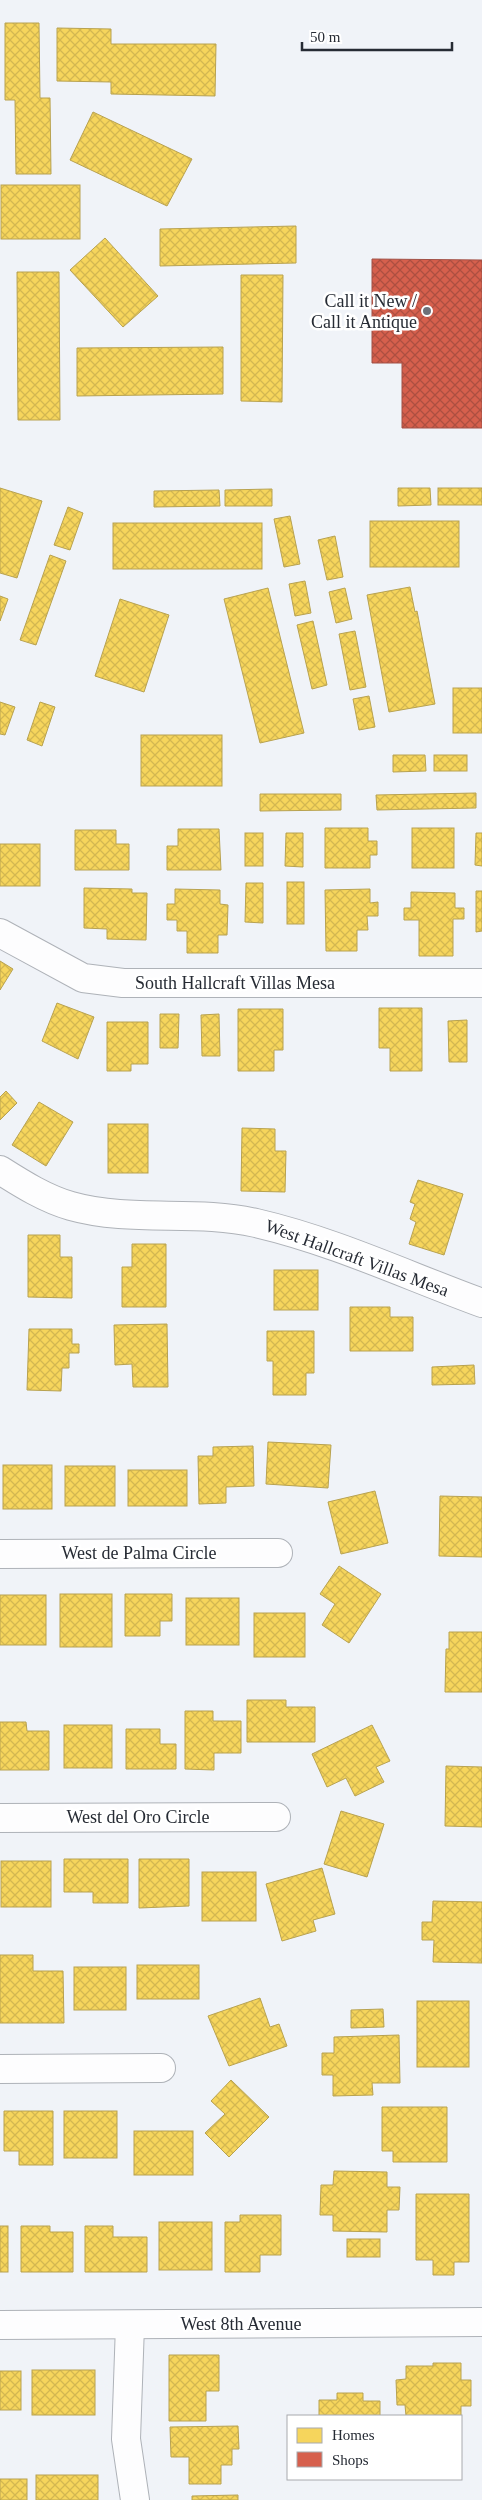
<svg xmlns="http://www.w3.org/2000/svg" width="482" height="2500" font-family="Georgia,serif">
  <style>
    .homes { fill: url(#homes-cross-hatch); stroke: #b8a250 }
    .shops { fill: url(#shops-cross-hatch); stroke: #a15046 }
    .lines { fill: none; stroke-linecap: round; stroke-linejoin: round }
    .minor-casing { stroke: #aeb2b8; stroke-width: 30 }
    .minor { stroke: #fdfdfe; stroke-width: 28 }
    .poi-dot { fill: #6d7179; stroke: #fff; stroke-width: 2 }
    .labels { text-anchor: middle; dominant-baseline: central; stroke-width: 5; stroke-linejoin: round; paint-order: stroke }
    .poi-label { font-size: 18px; fill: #262b34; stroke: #fff; text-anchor: end }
    .street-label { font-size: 18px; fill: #262b34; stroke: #fff }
  </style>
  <defs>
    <pattern id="homes-cross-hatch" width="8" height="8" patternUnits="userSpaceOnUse" patternTransform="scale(1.25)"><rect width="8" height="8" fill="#f6d55c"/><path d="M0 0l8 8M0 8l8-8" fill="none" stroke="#d3b751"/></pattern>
    <pattern id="shops-cross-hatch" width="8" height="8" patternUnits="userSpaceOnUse" patternTransform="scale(1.25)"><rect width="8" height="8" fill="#d6604d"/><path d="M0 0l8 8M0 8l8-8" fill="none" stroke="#ad4f41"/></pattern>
  </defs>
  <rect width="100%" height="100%" fill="#f0f3f8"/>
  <g class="homes">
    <path d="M5,23h34l1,75h10l1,76h-35l-1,-74h-10z"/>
    <path d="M57,28l54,1v15h105l-1,52 -104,-2v-12l-54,-1z"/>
    <path d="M93,112l99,47 -25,47 -97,-46z"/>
    <rect x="1" y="185" width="79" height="54"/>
    <path d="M296,226v37l-136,3v-37z"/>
    <path d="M105,238l53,58 -35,31 -53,-57z"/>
    <path d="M17,272h42l1,148h-42z"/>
    <path d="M241,275h42l-1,127 -41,-1z"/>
    <path d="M223,347v47l-146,2v-48z"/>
    <path d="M0,488l42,13 -25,77 -17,-5z"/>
    <path d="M398,488h32l1,17 -33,1z"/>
    <rect x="438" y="488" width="44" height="17"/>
    <path d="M272,489v17h-47v-16z"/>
    <path d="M219,490l1,16 -66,1v-16z"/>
    <path d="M68,507l15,6 -13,37 -16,-5z"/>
    <path d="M290,516l10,48 -16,3 -10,-48z"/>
    <rect x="370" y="521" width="89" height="46"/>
    <rect x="113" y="523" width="149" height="46"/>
    <path d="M335,536l8,41 -16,3 -9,-40z"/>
    <path d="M50,555l16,6 -30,84 -16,-5z"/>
    <path d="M305,581l6,32 -16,3 -6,-32z"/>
    <path d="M410,587l5,25 2,-1 18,93 -46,8 -22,-117z"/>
    <path d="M268,588l36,145 -44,10 -36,-144z"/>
    <path d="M345,588l7,31 -16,4 -7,-31z"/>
    <path d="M0,596l8,3 -8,22z"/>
    <path d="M120,599l49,16 -25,77 -49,-16z"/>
    <path d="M313,621l14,64 -15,4 -15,-64z"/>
    <path d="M355,631l11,56 -16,3 -11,-56z"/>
    <rect x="453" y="688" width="29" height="45"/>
    <path d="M369,696l6,31 -16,3 -6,-31z"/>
    <path d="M0,702l15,5 -10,28 -5,-1z"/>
    <path d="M40,702l15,5 -13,39 -15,-6z"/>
    <rect x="141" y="735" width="81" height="51"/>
    <path d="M393,755h32l1,16 -33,1z"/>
    <rect x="434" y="755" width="33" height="16"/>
    <path d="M476,793v15l-99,2 -1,-15z"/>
    <path d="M260,794h81v16l-81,1z"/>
    <path d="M325,828h43v13h9v14h-7v13h-45z"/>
    <rect x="412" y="828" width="42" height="40"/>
    <path d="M178,829h41l2,41h-54v-24h11z"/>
    <path d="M75,830h41v14h13v26h-54z"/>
    <rect x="245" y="833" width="18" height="33"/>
    <path d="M286,833h17v34l-18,-1z"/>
    <path d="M476,833h6v33l-7,-1z"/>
    <rect x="0" y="844" width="40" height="42"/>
    <rect x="287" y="882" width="17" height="42"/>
    <path d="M246,883h17v40l-18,-1z"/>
    <path d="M84,888l48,1v4h15l-1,47 -39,-1v-10l-23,-1z"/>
    <path d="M175,889l45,1v14l8,1 -1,30h-9v18h-31v-22h-10v-11h-10v-16h8z"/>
    <path d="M370,889v14l8,-1v14h-11l1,14h-11v21h-31l-1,-61z"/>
    <path d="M476,891h6v40l-6,1z"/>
    <path d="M411,892l44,1v15h9v11h-11v37h-34v-36h-15v-12h7z"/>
    <path d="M0,961l13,8 -13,21z"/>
    <path d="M57,1003l37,14 -16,42 -36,-18z"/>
    <path d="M379,1008h43v63h-32v-23h-11z"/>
    <path d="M238,1009h45v41h-9v21h-36z"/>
    <path d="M160,1014h19l-1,34h-18z"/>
    <path d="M219,1014l1,42h-18l-1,-41z"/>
    <path d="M467,1020v42h-18l-1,-41z"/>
    <path d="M107,1022h41v42h-17v7h-24z"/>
    <path d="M6,1091l11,12 -17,17v-23z"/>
    <path d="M39,1102l34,20 -27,44 -34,-21z"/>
    <rect x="108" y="1124" width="40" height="49"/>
    <path d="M242,1128l33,1v22h11l-1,41 -44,-1z"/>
    <path d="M418,1180l45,14 -19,61 -35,-11 7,-22 -6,-3 5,-15 -5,-2z"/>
    <path d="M28,1235h32v22h12v41l-44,-1z"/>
    <path d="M132,1244h34v63h-44v-40h10z"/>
    <rect x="274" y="1270" width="44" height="40"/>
    <path d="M350,1307h40v10h23v34h-63z"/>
    <path d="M167,1324l1,63h-35l-1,-23 -17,1 -1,-40z"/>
    <path d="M29,1329h43v15h7v9h-10v15h-7l-1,23 -34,-1z"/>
    <path d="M267,1331h47v42h-8v22h-33v-34h-6z"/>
    <path d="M474,1365l1,19 -43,1v-18z"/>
    <path d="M268,1442l63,3 -3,43 -62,-4z"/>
    <path d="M253,1446l1,40 -28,1v16l-27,1 -1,-48h15v-9z"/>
    <rect x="3" y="1465" width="49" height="44"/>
    <rect x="65" y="1466" width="50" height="40"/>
    <rect x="128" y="1470" width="59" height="36"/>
    <path d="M375,1491l13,52 -47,11 -13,-52z"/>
    <path d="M440,1496l42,1v60l-43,-1z"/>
    <path d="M339,1566l42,28 -32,49 -27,-18 13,-21 -15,-10z"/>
    <rect x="60" y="1594" width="52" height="53"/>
    <path d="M125,1594h47v27h-12v15h-35z"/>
    <rect x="0" y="1595" width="46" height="50"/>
    <rect x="186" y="1598" width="53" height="47"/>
    <rect x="254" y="1613" width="51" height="44"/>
    <path d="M449,1632h33v60h-37l1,-43h3z"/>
    <path d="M247,1700h39v7h29v35h-68z"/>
    <path d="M185,1711h28v10h28v32h-27v17l-29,-1z"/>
    <path d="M0,1722h26l1,9h22v39h-49z"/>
    <rect x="64" y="1725" width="48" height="43"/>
    <path d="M372,1725l18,36 -14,6 8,15 -29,14 -9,-18 -19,9 -15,-33z"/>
    <path d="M126,1729h34v15h16v25h-50z"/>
    <path d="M446,1766l36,1v60l-37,-1z"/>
    <path d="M341,1811l43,13 -17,53 -43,-13z"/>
    <path d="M64,1859h64v44h-35v-11h-29z"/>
    <path d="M139,1859h50v47l-50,2z"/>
    <rect x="1" y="1861" width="50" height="46"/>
    <path d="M322,1868l13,46 -22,6 3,11 -34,10 -16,-57z"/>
    <rect x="202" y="1872" width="54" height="49"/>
    <path d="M433,1901l49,1v61l-49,-1 1,-22h-12v-18h10z"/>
    <path d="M0,1955h33v16h30l1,52h-64z"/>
    <rect x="137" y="1965" width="62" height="34"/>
    <rect x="74" y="1967" width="52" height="43"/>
    <path d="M260,1998l10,29 9,-3 8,22 -58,20 -21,-50z"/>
    <rect x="417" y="2001" width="52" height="66"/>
    <path d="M383,2009l1,18 -33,1v-18z"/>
    <path d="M399,2035l1,48h-28l1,12 -40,1v-21h-11v-22h12v-16z"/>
    <path d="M231,2080l38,37 -40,40 -24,-24 20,-19 -14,-13z"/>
    <path d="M382,2107h65v55h-54v-11h-11z"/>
    <path d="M4,2111h49v54h-34v-14h-15z"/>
    <rect x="64" y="2111" width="53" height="47"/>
    <rect x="134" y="2131" width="59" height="44"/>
    <path d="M334,2171l53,1v15h13l-1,23h-12v22l-54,-1v-16h-13l1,-30h12z"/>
    <path d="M416,2194h53v68h-15v13h-21v-15h-17z"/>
    <path d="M240,2215h41v40h-21v17h-35v-50h15z"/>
    <rect x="159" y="2222" width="53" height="48"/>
    <rect x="0" y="2226" width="8" height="46"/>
    <path d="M21,2226h29v6h23v40h-52z"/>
    <path d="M85,2226h28v11h34v35h-62z"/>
    <rect x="347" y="2239" width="33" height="18"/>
    <path d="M169,2355h50v36h-13v30h-37z"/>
    <path d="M433,2363h28v17h10v26h-10v13v-3h-55l-1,-11h-8l-1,-25 10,-1v-13h27z"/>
    <rect x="32" y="2370" width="63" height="45"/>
    <rect x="0" y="2371" width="21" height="39"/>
    <path d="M337,2393h26v8h17v15h-61v-16h18z"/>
    <path d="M238,2426l1,23h-7v16h-11v19h-32v-27h-18l-1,-30z"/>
    <rect x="36" y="2475" width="62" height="25"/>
    <rect x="0" y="2479" width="27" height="21"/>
    <path d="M238,2495v5h-46v-4z"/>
  </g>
  <path class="shops" d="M372,259l110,1v168h-80v-65h-30z"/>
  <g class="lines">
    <g class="minor-casing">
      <g id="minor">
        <path d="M0,933l83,45 40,5h359"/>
        <path d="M0,1170c22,14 46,29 71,36 60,17 125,3 185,17 78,18 152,53 226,80"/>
        <path d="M0,1554l278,-1"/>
        <path d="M0,1818l276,-1"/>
        <path d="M0,2069l161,-1"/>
        <path d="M0,2325l482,-3"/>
        <path d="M130,2325l-4,114 9,61"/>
      </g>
    </g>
    <use href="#minor" class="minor"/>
  </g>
  <circle class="poi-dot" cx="427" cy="311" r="5"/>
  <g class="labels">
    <g class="poi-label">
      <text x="417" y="301">Call it New /<tspan x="417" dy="21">Call it Antique</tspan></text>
    </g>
    <g class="street-label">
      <text x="235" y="983">South Hallcraft Villas Mesa</text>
      <text transform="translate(357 1258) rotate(20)">West Hallcraft Villas Mesa</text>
      <text x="139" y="1553">West de Palma Circle</text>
      <text x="138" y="1817">West del Oro Circle</text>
      <text x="241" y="2324">West 8th Avenue</text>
    </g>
  </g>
  <rect x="287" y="2415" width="175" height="65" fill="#ffffff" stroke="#a8aaae"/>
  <rect x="297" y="2428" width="25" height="15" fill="#f6d55c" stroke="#a8aaae"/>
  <text x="332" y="2440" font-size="15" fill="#262b34">Homes</text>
  <rect x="297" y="2452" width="25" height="15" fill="#d6604d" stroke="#a8aaae"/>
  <text x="332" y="2465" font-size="15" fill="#262b34">Shops</text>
  <path d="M302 42v8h150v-8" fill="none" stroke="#262b34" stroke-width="2.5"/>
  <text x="310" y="42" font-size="15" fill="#262b34" stroke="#ffffff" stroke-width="4" paint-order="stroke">50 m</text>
</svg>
